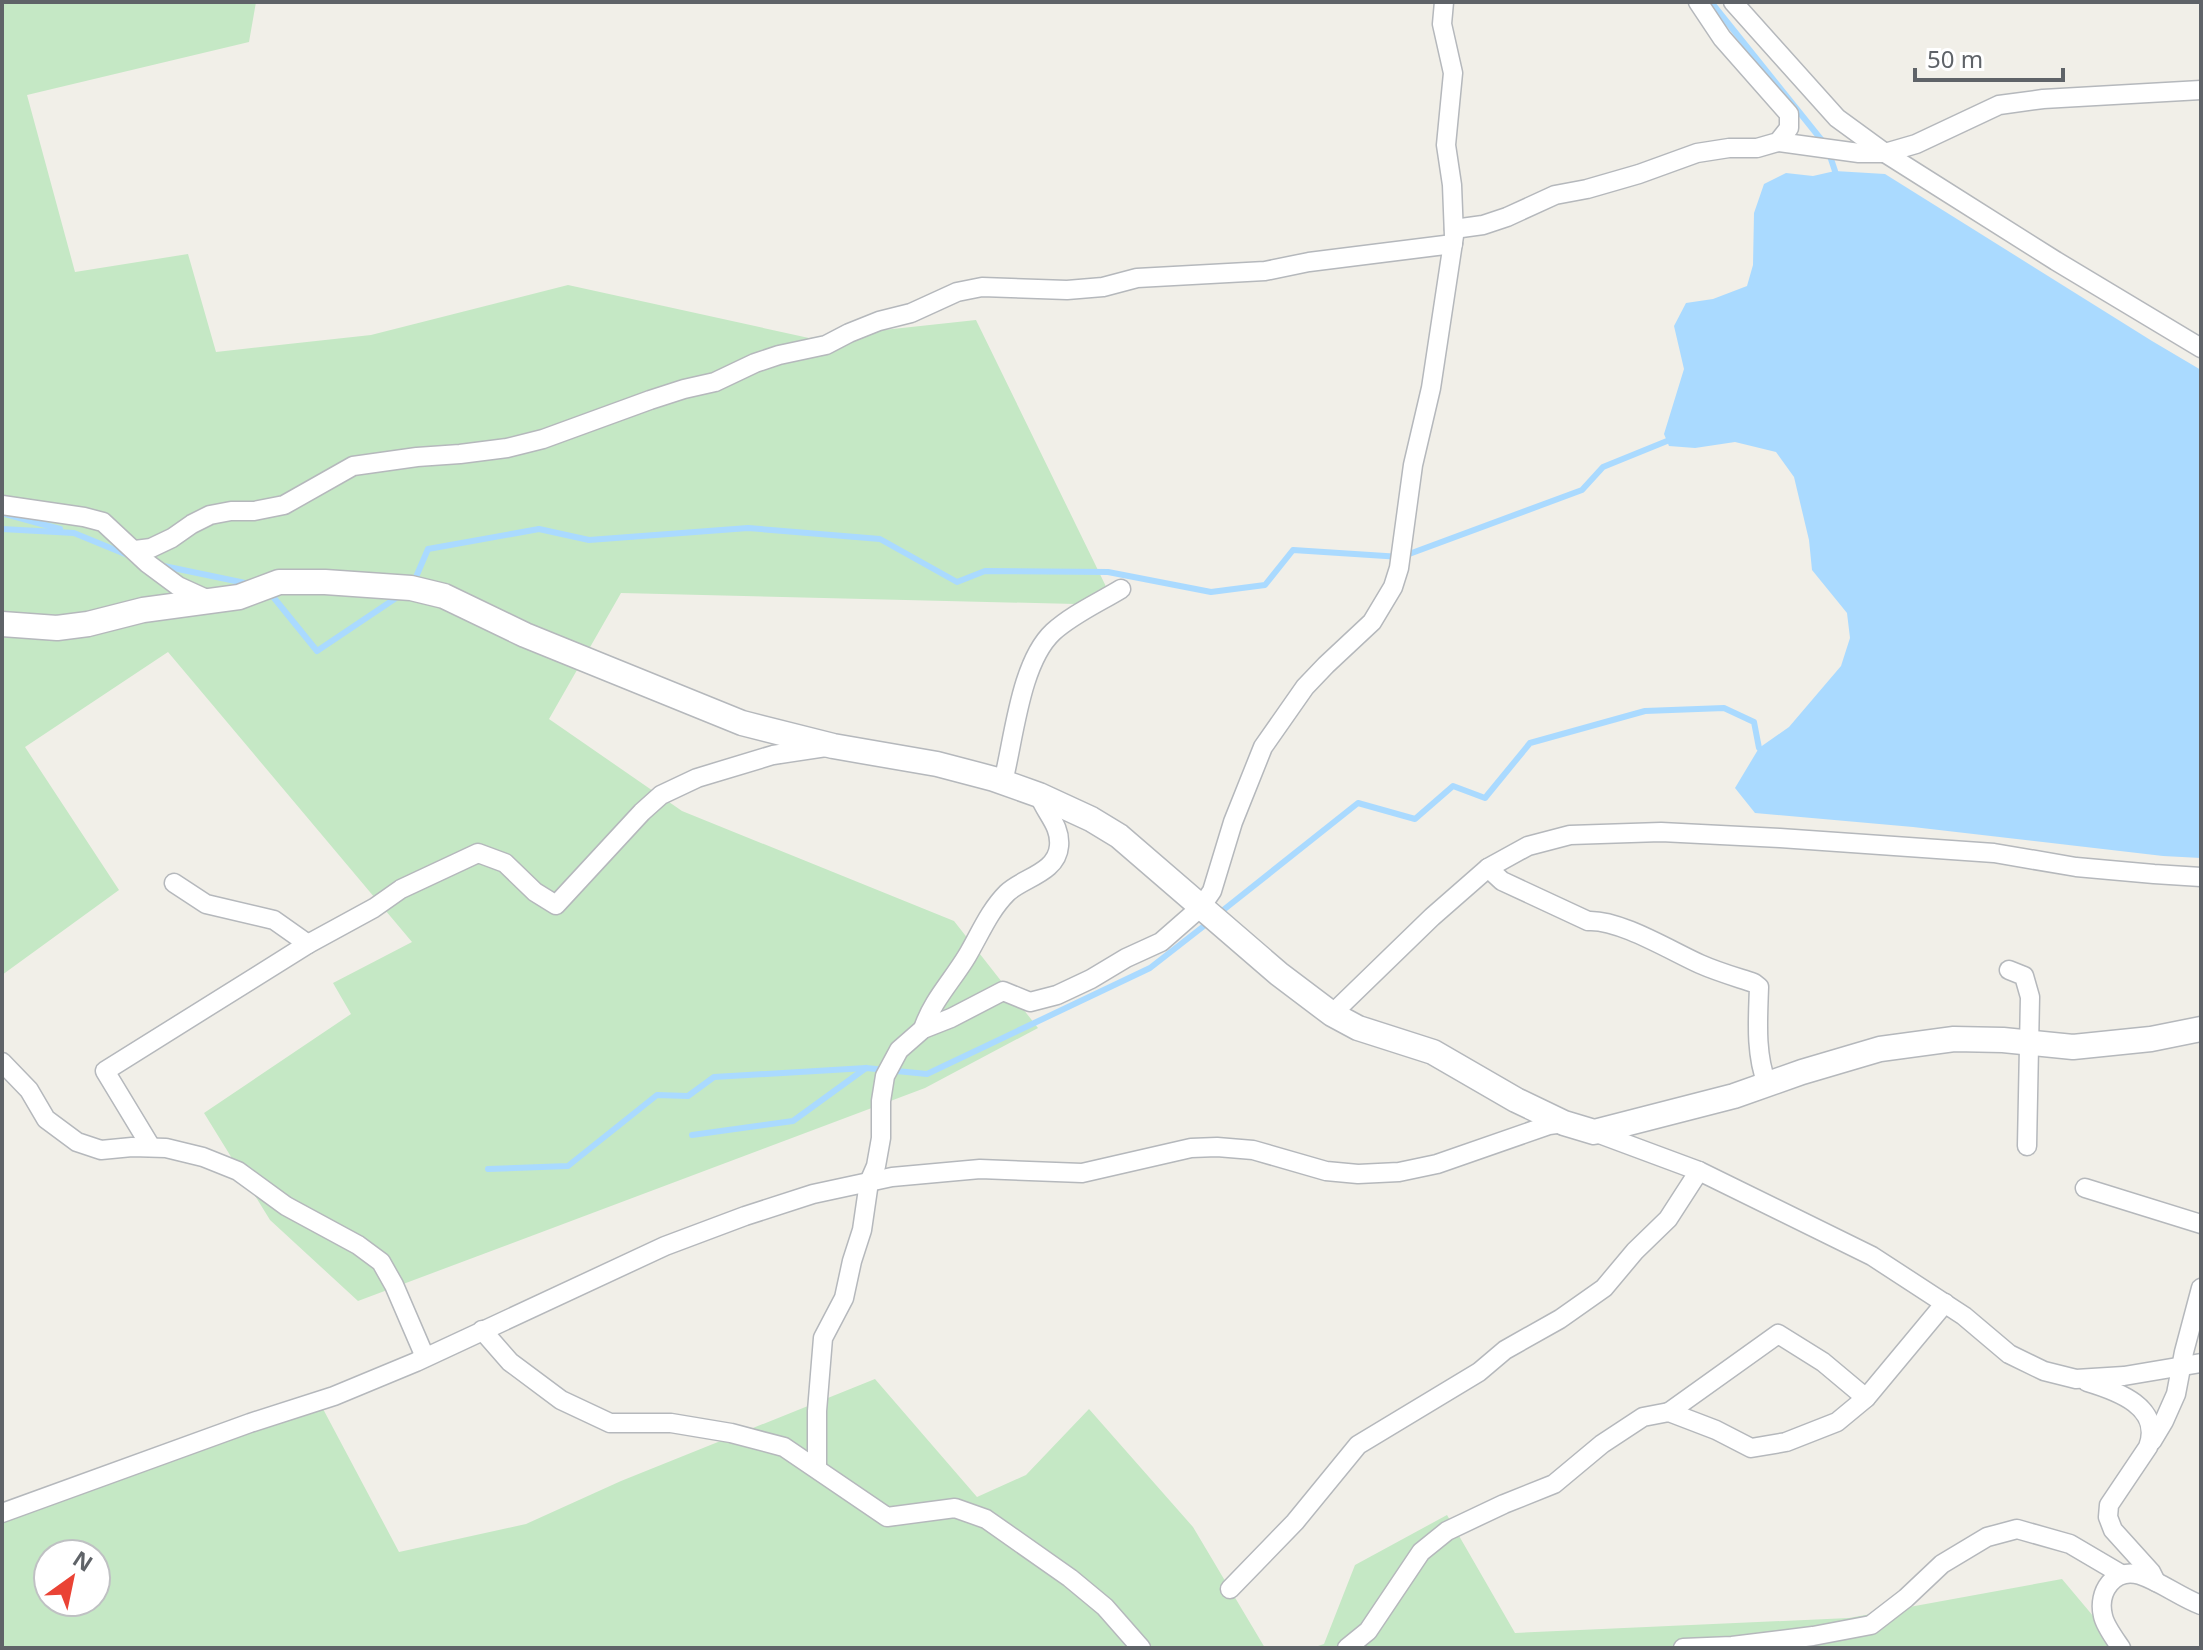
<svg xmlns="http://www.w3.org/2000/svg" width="2203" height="1650" font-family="'Noto Sans',sans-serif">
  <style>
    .green { fill: #c5e8c5; fill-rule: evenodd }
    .water { fill: #aadaff }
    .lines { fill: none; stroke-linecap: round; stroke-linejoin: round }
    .stream { stroke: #aadaff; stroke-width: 6 }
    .minor-casing { stroke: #b5b8bc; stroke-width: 21 }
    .tertiary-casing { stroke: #b5b8bc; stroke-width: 27 }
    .minor { stroke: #fff; stroke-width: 18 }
    .tertiary { stroke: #fff; stroke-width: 24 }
  </style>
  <rect width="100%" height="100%" fill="#f1efe8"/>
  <g class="green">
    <path d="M2,2h254l-7,40 -222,53 48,177 113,-18 28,98 155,-17 197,-50 241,53 167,-18 139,285 -494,-12 -72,126 133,92 272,110 84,107 -113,60 -567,213 -88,-81 -66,-107 147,-99 -18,-31 79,-41 -244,-290 -143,95 94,143 -117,85z"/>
    <path d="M875,1379l102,118 49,-22 63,-66 104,118 72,121h-1263v-132l320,-109 77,145 127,-28 95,-43zM48,1554h48v48h-48z"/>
    <path d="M1447,1515l68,118 334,-15 213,-39 58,69h-808l12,-4 31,-79z"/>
  </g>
  <path class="water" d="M1835,171l50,3 267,167 49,29v488l-38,-2 -250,-29 -158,-14 -20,-25 24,-40 30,-21 52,-61 9,-28 -3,-25 -35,-43 -3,-30 -15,-63 -18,-25 -41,-10 -40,6 -26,-2 -5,-12 20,-65 -10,-43 12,-23 27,-4 34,-13 6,-21 1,-52 10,-29 22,-11 27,3z"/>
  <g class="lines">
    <g class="stream">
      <path d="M1711,2l113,141"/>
      <path d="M1829,153l6,18"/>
      <path d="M5,514l55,15"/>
      <path d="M2,529l72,4 56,23"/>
      <path d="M159,565l91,19"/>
      <path d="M413,584l15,-35 111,-20 50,11 159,-12 132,11 77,43 28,-11 123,1 103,20 54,-7 28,-35 108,7 181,-67 21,-23 64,-26"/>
      <path d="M270,593l47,58 82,-55"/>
      <path d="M1217,915l141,-112 57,16 38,-33 32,12 45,-55 115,-32 79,-3 30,14 5,26"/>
      <path d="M692,1135l101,-14 73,-53"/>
      <path d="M488,1169l80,-3 89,-71 31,1 26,-19 152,-9 61,6 223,-106 59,-46"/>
    </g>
    <g class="minor-casing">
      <g id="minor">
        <path d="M1733,2l104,116 48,35 171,108 145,87"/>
        <path d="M1778,142l81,11h26l31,-9 83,-39 44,-6 158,-9"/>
        <path d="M1454,229l29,-4 24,-8 48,-22 32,-6 52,-15 58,-21 32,-5h28l21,-6 11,-14v-14l-67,-76 -24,-36"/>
        <path d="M2,505l82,12 19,5 44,41 31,23 33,15"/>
        <path d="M135,550l16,-2 21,-10 20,-14 18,-9 21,-4h23l30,-6 69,-39 64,-9 43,-3 47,-6 36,-9 107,-39 34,-11 31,-7 40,-19 24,-8 47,-10 23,-12 30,-12 32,-8 46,-21 25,-5 85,3 36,-3 34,-9 128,-7 44,-9 144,-18"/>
        <path d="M1003,782c11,-43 17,-119 50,-150 20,-18 45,-29 68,-43"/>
        <path d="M1488,868l14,13 86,40c31,-2 83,30 112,43 18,8 36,13 54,19l5,4c-1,31 -4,67 8,97"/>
        <path d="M174,883l32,21 68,16 34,24"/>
        <path d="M2009,970l15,6 6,21 -3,149"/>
        <path d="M1332,1014l100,-97 56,-49 40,-22 42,-11 91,-3 119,6 214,15 82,14 78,7 47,3"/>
        <path d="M923,1029c9,-28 29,-48 44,-73 13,-22 22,-45 40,-63 15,-15 50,-20 52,-47 2,-21 -14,-33 -20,-51"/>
        <path d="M2,1062l27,28 17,29 31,23 24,8 31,-3 34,1 37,9 35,14 48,35 72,39 23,17 13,23 31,72"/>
        <path d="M1594,1132l105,39 173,85 92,60 45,38 35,17 32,8 48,-3 77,-13"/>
        <path d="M151,1147l-46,-76 203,-127 66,-36 27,-19 77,-36 27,10 30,29 21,13 86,-93 19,-17 36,-17 76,-23 53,-8"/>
        <path d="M2085,1188l116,36"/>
        <path d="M482,1330l28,32 51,38 49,23h61l60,10 53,14 103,70 68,-9 31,11 84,59 35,29 36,41"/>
        <path d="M2087,1382c30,9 76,25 61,65l-39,58 -1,12 5,13 38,42 5,10"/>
        <path d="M1669,1412l109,-78 45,28 43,36"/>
        <path d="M2152,1441l12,-20 12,-27 8,-42 17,-64"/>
        <path d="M817,1468v-57l6,-73 21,-40 8,-37 10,-31 7,-48 7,-16 5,-28v-37l4,-25 14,-26 24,-21 28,-11 52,-27 27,11 27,-7 34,-16 35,-21 35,-16 40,-35 11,-16 21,-69 30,-75 42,-60 21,-22 46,-43 21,-35 6,-19 14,-103 18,-77 23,-152 -2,-51 -6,-40 7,-72 -11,-49 2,-22"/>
        <path d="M2,1513l248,-90 84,-27 82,-34 249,-116 80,-30 68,-22 79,-17 88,-8 102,4 109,-25 26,-1 36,3 73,21 32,3 41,-2 38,-8 112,-39 15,-2"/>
        <path d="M1230,1589l65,-67 63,-77 121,-73 26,-22 55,-31 44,-31 31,-37 33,-32 31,-48"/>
        <path d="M1347,1648l21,-17 53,-79 26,-21 57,-27 50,-20 48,-40 41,-27 26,-5 47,18 35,18 35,-6 51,-20 29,-24 79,-95"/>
        <path d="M1683,1648l49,-2 81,-10 58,-11 35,-27 36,-34 45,-27 30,-8 53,15 51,30"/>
        <path d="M2121,1648c-6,-9 -16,-22 -18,-32 -6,-24 11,-49 37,-41 21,7 40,22 61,30"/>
      </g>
    </g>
    <g class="tertiary-casing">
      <path id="tertiary" d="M2,624l55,4 31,-4 55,-14 96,-13 40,-15h46l86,6 33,8 81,39 217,88 91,23 104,18 57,15 45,16 52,24 28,17 160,138 53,40 26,14 75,24 83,48 48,23 30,9 140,-36 68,-24 78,-23 74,-10 49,1 70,7 78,-8 50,-10"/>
    </g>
    <use href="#minor" class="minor"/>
    <use href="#tertiary" class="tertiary"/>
  </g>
  <rect width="2203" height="1650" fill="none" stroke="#5f6368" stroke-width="8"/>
  <g transform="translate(72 1578) rotate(33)"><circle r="38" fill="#ffffff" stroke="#bfc1c3" stroke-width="2"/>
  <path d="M0-6L14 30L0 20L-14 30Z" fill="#ea4335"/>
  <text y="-12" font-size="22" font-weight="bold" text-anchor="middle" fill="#5f6368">N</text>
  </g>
  <path d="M1915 68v12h148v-12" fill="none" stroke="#5f6368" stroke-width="4"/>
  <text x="1927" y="68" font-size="24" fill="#5f6368" stroke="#ffffff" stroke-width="6" paint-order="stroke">50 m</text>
</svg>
